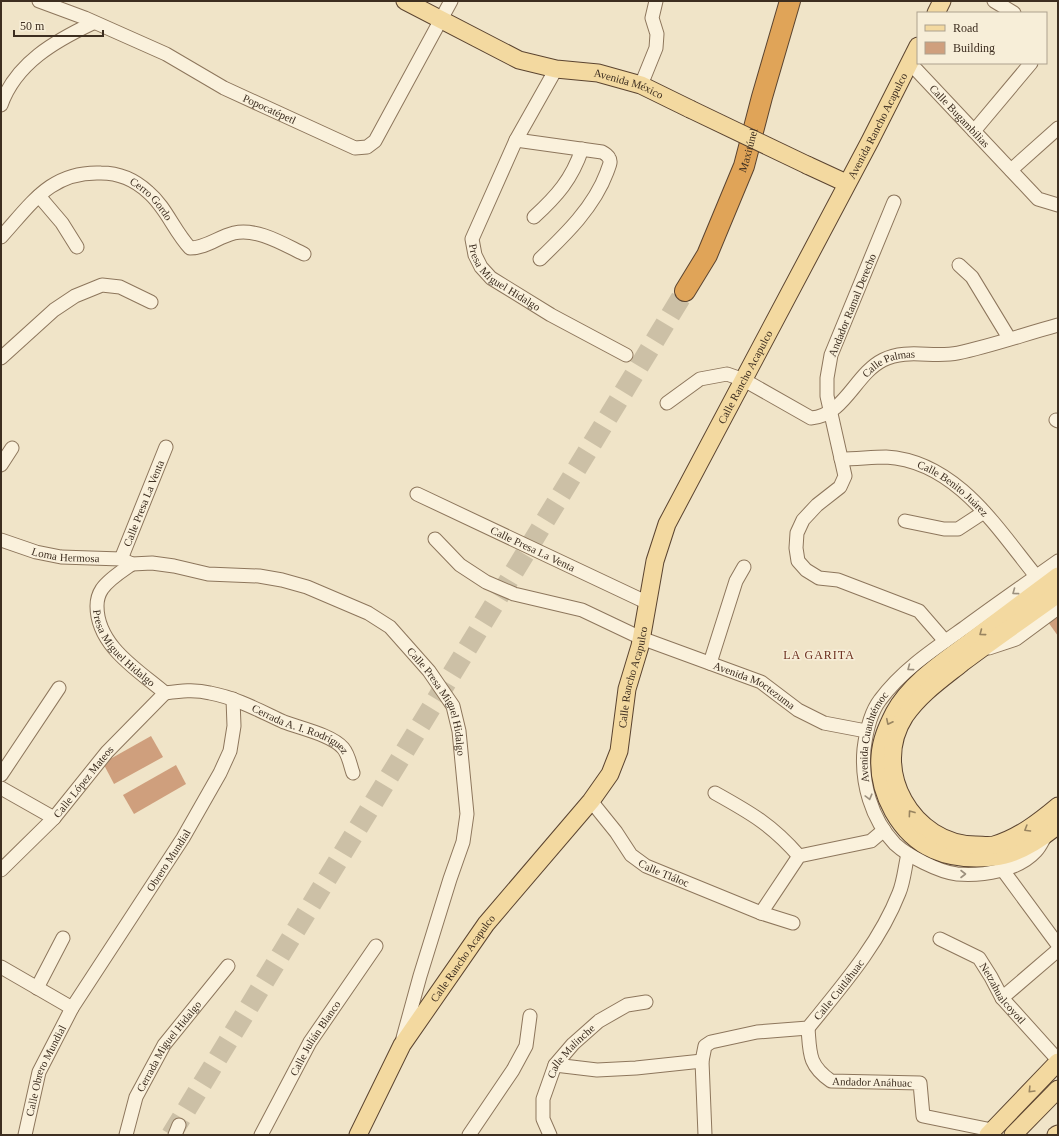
<svg xmlns="http://www.w3.org/2000/svg" width="1059" height="1136" font-family="'Times New Roman',serif">
  <style>
    .building { fill: #cf9f7d }
    .lines { fill: none; stroke-linecap: round; stroke-linejoin: round }
    .highway-tunnel { stroke: #ccc0a6; stroke-width: 20; stroke-dasharray: 20 10; stroke-linecap: butt }
    .minor-casing { stroke: #8d765c; stroke-width: 15 }
    .major-casing { stroke: #5b4430; stroke-width: 19 }
    .highway-casing { stroke: #5b4430; stroke-width: 22 }
    .minor { stroke: #faf1dc; stroke-width: 13 }
    .major { stroke: #f3d9a0; stroke-width: 17 }
    .highway { stroke: #e0a458; stroke-width: 20 }
    .major-bridge-casing { stroke: #5b4430; stroke-width: 19; stroke-linecap: butt }
    .major-bridge { stroke: #f3d9a0; stroke-width: 17 }
    .oneway { stroke: #9c907e }
    .oneway2 { stroke: #988460 }
    .labels { text-anchor: middle; dominant-baseline: central; stroke-width: 3; stroke-linejoin: round; paint-order: stroke }
    .street-label { font-size: 11px; fill: #3d2e20; stroke: #f7eed8 }
    .neighbourhood-label { font-size: 12px; letter-spacing: 1px; fill: #6b2e1e; stroke: #f7eed8 }
  </style>
  <rect width="100%" height="100%" fill="#f0e4c8"/>
  <g class="building">
    <path d="M1058,615v21l-10,-14z"/>
    <path d="M151,736l12,21 -49,27 -11,-21z"/>
    <path d="M176,765l10,19 -52,30 -11,-19z"/>
  </g>
  <g class="lines">
    <path class="highway-tunnel" d="M171,1135l514,-844"/>
    <g class="minor-casing">
      <g id="minor">
        <path id="s1" d="M39,1l46,17 81,36 58,34 131,60 12,-1 8,-6 76,-140"/>
        <path d="M994,1l20,12"/>
        <path id="s2" d="M909,62l129,137 20,6"/>
        <path id="s3" d="M556,69l-40,71 -44,99 3,16 6,12 10,11 60,37 75,40"/>
        <path d="M641,85l15,-37 1,-14 -5,-16 4,-17"/>
        <path d="M1,105c15,-42 54,-64 92,-82"/>
        <path d="M974,131l57,-68"/>
        <path d="M516,140l86,12c2,1 6,4 7,6 3,4 -1,10 -2,14 -13,35 -41,62 -67,87"/>
        <path d="M1011,170l47,-42"/>
        <path d="M39,196l23,27 15,24"/>
        <path d="M894,202l-63,153 -4,23v18l18,80 -5,11 -23,18 -14,15 -6,13 -1,15 2,13 8,9 13,8 19,2 81,31 26,30"/>
        <path d="M534,217c23,-21 38,-38 48,-68"/>
        <path id="s4" d="M1,237c31,-34 50,-66 100,-64 17,0 34,7 47,19 18,15 26,39 42,56 16,0 28,-11 44,-15 24,-5 49,11 70,21"/>
        <path d="M959,265l13,12 37,61"/>
        <path d="M1,358l53,-48 21,-14 27,-11 18,2 31,15"/>
        <path id="s5" d="M667,403l33,-24 27,-5 17,6 67,38c34,-3 44,-44 72,-58 23,-12 50,-2 75,-7 33,-7 67,-19 100,-28"/>
        <path d="M1056,420l2,1"/>
        <path id="s6" d="M841,459c15,0 31,-2 45,-2 70,4 111,71 150,119"/>
        <path d="M1,465l11,-17"/>
        <path id="s7" d="M417,494l231,109"/>
        <path d="M905,521l39,8h14l26,-17"/>
        <path id="s8" d="M435,539l25,26 26,17 28,12 68,16 59,28 120,44 37,28 26,13 42,8"/>
        <path id="s9" d="M1,540l35,12 25,5 60,2 11,5 20,-1 22,3 34,8 51,2 23,4 25,7 61,26 22,14 39,44 24,35 6,25 8,83 -4,28 -13,37 -30,97 -17,62"/>
        <path id="s10" d="M121,559l45,-112"/>
        <path id="s11" d="M132,564c-10,7 -23,15 -30,25 -4,6 -5,11 -5,17 0,40 41,64 68,87"/>
        <path d="M989,648l27,-9 42,-31"/>
        <path d="M710,663l26,-82 8,-14"/>
        <path id="s12" d="M165,693c15,-2 30,-4 45,0 27,5 50,18 74,29 16,6 48,13 59,26 6,7 7,17 10,25"/>
        <path d="M1,775l58,-87"/>
        <path d="M1,788l53,30"/>
        <path d="M715,793c36,20 57,32 84,63"/>
        <path id="s13" d="M591,801l25,31 15,23 15,11 115,47 32,10"/>
        <path id="s14" d="M1046,835c-3,5 -6,12 -10,16 -18,20 -54,25 -79,23 -18,-2 -49,-18 -62,-30 -24,-25 -34,-62 -31,-95 2,-16 6,-36 16,-49 22,-30 54,-51 84,-72 31,-23 63,-45 94,-67"/>
        <path d="M1002,869l56,76"/>
        <path id="s15" d="M1,870l53,-52 53,-66 58,-59"/>
        <path d="M761,913l38,-57 72,-15 13,-11"/>
        <path id="s16" d="M940,939l39,19 12,19 11,21 56,62"/>
        <path d="M1,967l71,41"/>
        <path d="M37,988l26,-50"/>
        <path d="M1002,998l56,-48"/>
        <path id="s17" d="M808,1028c2,25 0,37 23,53l89,2 3,33 69,14"/>
        <path d="M555,1065l42,5 39,-2 66,-7"/>
        <path id="s18" d="M25,1135l14,-63 33,-64 111,-170 37,-65 10,-22 4,-25 -1,-27"/>
        <path id="s19" d="M126,1135l10,-38 28,-52 64,-79"/>
        <path d="M175,1135l4,-10"/>
        <path id="s20" d="M261,1135l49,-93 66,-96"/>
        <path d="M469,1135l44,-65 13,-24 4,-30"/>
        <path id="s21" d="M550,1135l-7,-16v-20l12,-34 18,-21 26,-23 28,-16 19,-3"/>
        <path id="s22" d="M705,1135l-3,-74 3,-15 6,-4 46,-10 51,-4c34,-42 71,-84 91,-135 5,-12 6,-27 9,-39"/>
      </g>
    </g>
    <g class="major-casing">
      <g id="major">
        <path id="s23" d="M405,1l114,59 37,9 42,4 43,12 49,24"/>
        <path d="M936,13l6,-12"/>
        <path d="M807,165l39,18"/>
        <path d="M1058,576c-29,22 -58,43 -87,65 -27,20 -61,42 -77,72 -7,14 -13,27 -14,43 -3,37 20,79 54,94 18,8 41,9 60,7 23,-2 47,-18 64,-32"/>
        <path d="M1058,594c-32,23 -64,45 -96,69 -20,16 -42,31 -57,53 -35,54 8,129 71,129 6,0 12,1 18,0 24,-7 45,-23 64,-39"/>
        <path id="s24" d="M358,1135l44,-90 84,-121 105,-123 19,-27 9,-23 8,-62 13,-43 15,-85 12,-37 203,-383 48,-95"/>
        <path d="M988,1135l70,-73"/>
        <path d="M1013,1135l45,-46"/>
        <path d="M1056,1135l2,-1"/>
      </g>
    </g>
    <g class="highway-casing">
      <g id="highway">
        <path id="s25" d="M685,291l22,-36 37,-89 18,-69 28,-96"/>
      </g>
    </g>
    <use href="#minor" class="minor"/>
    <use href="#major" class="major"/>
    <use href="#highway" class="highway"/>
    <g class="major-bridge-casing">
      <path id="major-bridge" d="M690,109l117,56"/>
    </g>
    <use href="#major-bridge" class="major-bridge"/>
  </g>
  <defs><path id="oneway-chevron" d="M-2-3.5L2.5 0L-2 3.5" fill="none" stroke-width="1.6" stroke-linecap="round" stroke-linejoin="round"/></defs>
  <g class="oneway">
    <use href="#oneway-chevron" transform="translate(1015 592) rotate(144)"/>
    <use href="#oneway-chevron" transform="translate(910 668) rotate(143)"/>
    <use href="#oneway-chevron" transform="translate(869 797) rotate(75)"/>
    <use href="#oneway-chevron" transform="translate(963 874)"/>
  </g>
  <g class="oneway2">
    <use href="#oneway-chevron" transform="translate(982 633) rotate(143)"/>
    <use href="#oneway-chevron" transform="translate(889 722) rotate(116)"/>
    <use href="#oneway-chevron" transform="translate(911 813) rotate(-126)"/>
    <use href="#oneway-chevron" transform="translate(1027 829) rotate(149)"/>
    <use href="#oneway-chevron" transform="translate(1031 1090) rotate(134)"/>
  </g>
  <g class="labels">
    <g class="street-label">
      <text stroke="none"><textPath href="#s23" startOffset="241">Avenida México</textPath></text>
      <text stroke="none"><textPath href="#s1" startOffset="255">Popocatépetl</textPath></text>
      <text stroke="none"><textPath href="#s2" startOffset="74">Calle Bugambilias</textPath></text>
      <text stroke="none"><textPath href="#s24" startOffset="1150">Avenida Rancho Acapulco</textPath></text>
      <text stroke="none"><textPath href="#s25" startOffset="155">Maxitúnel</textPath></text>
      <text stroke="none"><textPath href="#s4" startOffset="183">Cerro Gordo</textPath></text>
      <text stroke="none"><textPath href="#s3" startOffset="243">Presa Miguel Hidalgo</textPath></text>
      <text transform="translate(852 305) rotate(-68)">Andador Ramal Derecho</text>
      <text stroke="none"><textPath href="#s5" startOffset="262">Calle Palmas</textPath></text>
      <text stroke="none"><textPath href="#s24" startOffset="866">Calle Rancho Acapulco</textPath></text>
      <text stroke="none"><textPath href="#s6" startOffset="121">Calle Benito Juárez</textPath></text>
      <text stroke="none"><textPath href="#s10" startOffset="60">Calle Presa La Venta</textPath></text>
      <text stroke="none"><textPath href="#s7" startOffset="128">Calle Presa La Venta</textPath></text>
      <text stroke="none"><textPath href="#s9" startOffset="67">Loma Hermosa</textPath></text>
      <text stroke="none"><textPath href="#s11" startOffset="109">Presa Miguel Hidalgo</textPath></text>
      <text stroke="none"><textPath href="#s24" startOffset="542">Calle Rancho Acapulco</textPath></text>
      <text stroke="none"><textPath href="#s8" startOffset="356">Avenida Moctezuma</textPath></text>
      <text stroke="none"><textPath href="#s9" startOffset="495">Calle Presa Miguel Hidalgo</textPath></text>
      <text stroke="none"><textPath href="#s12" startOffset="143">Cerrada A. I. Rodríguez</textPath></text>
      <text stroke="none"><textPath href="#s14" startOffset="290">Avenida Cuauhtémoc</textPath></text>
      <text stroke="none"><textPath href="#s15" startOffset="121">Calle López Mateos</textPath></text>
      <text stroke="none"><textPath href="#s18" startOffset="313">Obrero Mundial</textPath></text>
      <text stroke="none"><textPath href="#s13" startOffset="105">Calle Tláloc</textPath></text>
      <text stroke="none"><textPath href="#s24" startOffset="206">Calle Rancho Acapulco</textPath></text>
      <text stroke="none"><textPath href="#s22" startOffset="244">Calle Cuitláhuac</textPath></text>
      <text stroke="none"><textPath href="#s16" startOffset="86">Netzahualcoyotl</textPath></text>
      <text stroke="none"><textPath href="#s20" startOffset="111">Calle Julián Blanco</textPath></text>
      <text stroke="none"><textPath href="#s19" startOffset="100">Cerrada Miguel Hidalgo</textPath></text>
      <text stroke="none"><textPath href="#s21" startOffset="94">Calle Malinche</textPath></text>
      <text stroke="none"><textPath href="#s18" startOffset="68">Calle Obrero Mundial</textPath></text>
      <text stroke="none"><textPath href="#s17" startOffset="102">Andador Anáhuac</textPath></text>
    </g>
    <g class="neighbourhood-label">
      <text x="819" y="655">LA GARITA</text>
    </g>
  </g>
  <rect width="1059" height="1136" fill="none" stroke="#3d2e20" stroke-width="4"/>
  <rect x="917" y="12" width="130" height="52" fill="#f7eed8" stroke="#ada18e"/>
  <rect x="925" y="25" width="20" height="6" fill="#f3d9a0" stroke="#ada18e"/>
  <text x="953" y="32" font-size="12" fill="#3d2e20">Road</text>
  <rect x="925" y="42" width="20" height="12" fill="#cf9f7d" stroke="#ada18e"/>
  <text x="953" y="52" font-size="12" fill="#3d2e20">Building</text>
  <path d="M14 30v6h89v-6" fill="none" stroke="#3d2e20" stroke-width="2"/>
  <text x="20" y="30" font-size="12" fill="#3d2e20" stroke="#f7eed8" stroke-width="3" paint-order="stroke">50 m</text>
</svg>
